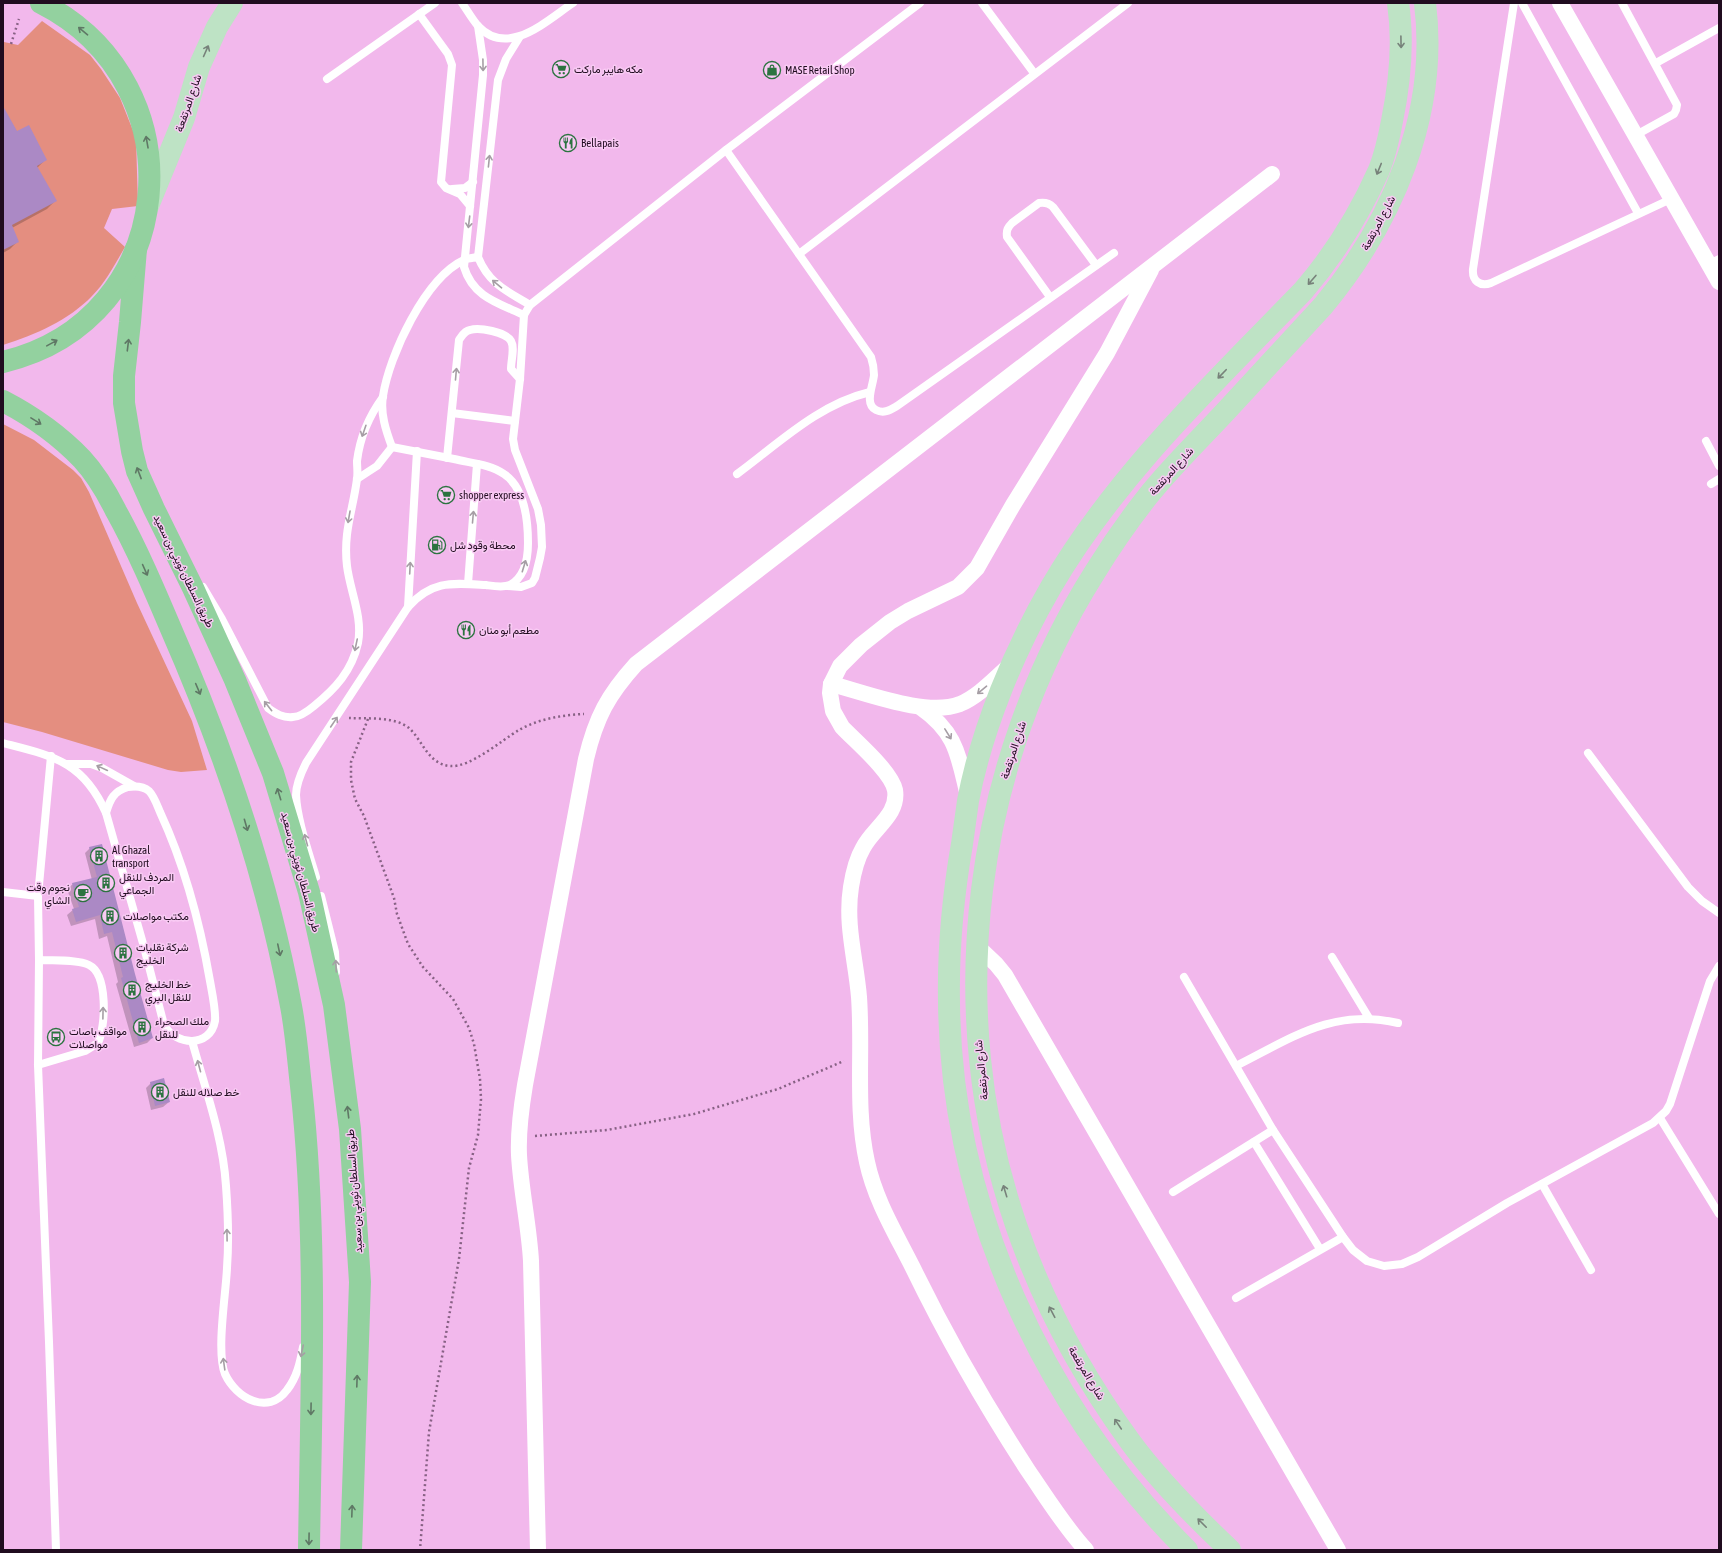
<svg xmlns="http://www.w3.org/2000/svg" width="1722" height="1553" font-family="'Asap Condensed',Vazirmatn,sans-serif">
  <style>
    .green { fill: #e48e80 }
    .shadow { fill: #0003 }
    .building { fill: #ab89c5 }
    .lines { fill: none; stroke-linecap: round; stroke-linejoin: round }
    .path { stroke: #876184; stroke-width: 2.5; stroke-dasharray: 2 3; stroke-linecap: butt }
    .lane { stroke: #fff; stroke-width: 8 }
    .street { stroke: #fff; stroke-width: 16 }
    .primary { stroke: #bee3c5; stroke-width: 22 }
    .highway { stroke: #93d19f; stroke-width: 22 }
    .oneway { stroke: #5f7865 }
    .oneway2 { stroke: #77827a }
    .oneway3 { stroke: #a69ea5 }
    .labels { text-anchor: middle; dominant-baseline: central; stroke-width: 3; stroke-linejoin: round; paint-order: stroke }
    .poi-label { font-size: 11px; fill: #200c1f; stroke: #f9caf4; text-anchor: start }
    .street-label { font-size: 11px; fill: #200c1f; stroke: #f9caf4 }
  </style>
  <rect width="100%" height="100%" fill="#f2b8ec"/>
  <g class="green">
    <path d="M42,21l48,34 11,14 19,29 16,40 2,68 -26,3 -8,19 21,19c-10,17 -19,35 -33,49 -23,24 -57,39 -89,49v-307l1,4 14,3z"/>
    <path d="M3,424l31,16 39,30 8,8 8,14 48,111 55,118 15,49 -26,2 -13,-2 -126,-38 -39,-10z"/>
  </g>
  <g class="shadow">
    <path d="M3,108l14,24 29,27 -9,9 18,33 -8,8 -35,19 6,13 -8,8 -7,4z"/>
    <path d="M90,848l44,126 18,64 -5,5 -13,4 -18,-63 2,-2 -11,-46 -8,3 -4,-20 -24,7 -4,-11 7,-6 -7,-20 6,-5 19,-4 -7,-27z"/>
    <path d="M151,1083l18,19 -6,5 -12,3 -5,-22z"/>
  </g>
  <g class="building">
    <path d="M3,106l14,25 12,-6 18,35 -10,6 20,35 -45,24 7,17 -16,8z"/>
    <path d="M102,844l33,130 18,64 -14,5 -18,-65 2,-1 -11,-45 -8,2 -4,-19 -24,7 -4,-13 7,-2 -7,-24 25,-6 -8,-30z"/>
    <path d="M164,1078l6,24 -15,4 -5,-24z"/>
  </g>
  <g class="lines">
    <g class="path">
      <path d="M11,44l8,-25"/>
      <path d="M349,718c18,1 45,-2 60,10 14,13 19,36 41,38 20,2 52,-26 69,-36 19,-11 43,-15 65,-16"/>
      <path d="M368,719l-17,43v18l4,19 9,17 30,82 3,16 11,30 15,23 30,32 16,29 5,16 6,35 1,20 -3,36 -9,33 -10,91 -30,173 -9,118"/>
      <path d="M535,1136l72,-6 87,-16 84,-25 66,-28"/>
    </g>
    <g class="lane">
      <path d="M462,3c5,7 10,16 16,23 30,32 68,-5 95,-23"/>
      <path d="M982,3l52,70"/>
      <path d="M1514,3l-41,266c-1,12 7,18 18,14l180,-84"/>
      <path d="M1522,3l116,210"/>
      <path d="M1622,3l55,102 -1,5 -2,4 -38,21"/>
      <path d="M419,14l29,40 4,11 -11,117 5,6 14,6 10,12"/>
      <path d="M478,26l5,34v15l-19,192c9,30 34,36 60,48"/>
      <path d="M519,38l-13,21 -8,21 -20,177c11,27 29,34 52,48"/>
      <path d="M1656,63l63,-35"/>
      <path d="M327,79l108,-76"/>
      <path d="M726,150l145,207c2,6 3,12 3,18 -1,11 -10,29 2,35 8,4 14,0 21,-4l217,-153"/>
      <path d="M452,189l13,-1 8,-6"/>
      <path d="M799,254l329,-251"/>
      <path d="M1709,264l10,-5"/>
      <path d="M1050,297l-43,-60c-1,-7 1,-10 5,-14l27,-20c6,-1 10,0 14,4l43,58"/>
      <path d="M452,413l63,8"/>
      <path d="M1706,441l13,25"/>
      <path d="M392,447c-6,-16 -12,-34 -9,-51 6,-40 42,-118 81,-136 4,-2 10,-2 14,-3"/>
      <path d="M447,458l12,-118c3,-4 5,-9 11,-10 9,-3 36,2 41,11 4,7 0,19 0,28l9,10"/>
      <path d="M737,474c42,-31 82,-70 133,-82"/>
      <path d="M357,479l20,-13 15,-19"/>
      <path d="M1711,484l8,-5"/>
      <path d="M468,584l9,-120"/>
      <path d="M508,586l13,1 11,-4 3,-5 5,-20 2,-11 -1,-22 -3,-16 -23,-59 -2,-11 7,-60 4,-64 6,-10 196,-155 194,-147"/>
      <path d="M203,587l19,32 46,89c8,6 15,10 25,9 7,0 15,-6 21,-11 21,-17 38,-35 44,-63 5,-26 -8,-52 -11,-77 -4,-34 6,-56 10,-87 1,-6 0,-12 0,-18 3,-24 12,-45 26,-64"/>
      <path d="M408,607l9,-156"/>
      <path d="M3,743c50,13 80,18 103,70"/>
      <path d="M1588,753l100,134 14,14 17,12"/>
      <path d="M51,756l-13,140 1,64 -1,105 11,277 7,208"/>
      <path d="M67,764h24l11,4 32,18"/>
      <path d="M128,787c7,-1 15,-1 21,4 5,5 8,14 11,21 25,54 40,111 50,169 2,11 6,30 5,40 -5,27 -39,25 -51,4l-20,-78 -38,-134c4,-14 8,-22 22,-26z"/>
      <path d="M316,877c-7,-24 -19,-57 -20,-82 0,-11 5,-22 10,-32l102,-156c24,-27 44,-24 78,-22 7,1 17,3 24,0 15,-8 18,-27 18,-42 0,-24 -3,-55 -24,-69 -14,-10 -34,-11 -50,-15 -20,-4 -41,-8 -62,-12"/>
      <path d="M3,892l35,4"/>
      <path d="M321,896l14,56 1,20"/>
      <path d="M1332,957l37,61"/>
      <path d="M1184,977l89,153 70,107 10,13 14,11 17,5 18,-2 16,-7 89,-54 146,-80 13,-12 4,-7 40,-123 9,-15"/>
      <path d="M192,1041c13,47 31,96 34,145 2,27 3,55 1,82 -1,25 -11,84 -2,106 11,24 43,42 62,16 10,-13 13,-27 16,-43"/>
      <path d="M38,1065l47,-14 13,-8c8,-17 10,-69 -9,-78 -12,-6 -36,-4 -50,-5"/>
      <path d="M1236,1066c56,-28 96,-58 162,-43"/>
      <path d="M1660,1118l59,96"/>
      <path d="M1254,1142l66,107"/>
      <path d="M1542,1184l49,86"/>
      <path d="M1173,1192l100,-62"/>
      <path d="M1236,1298l107,-61"/>
    </g>
    <g class="street">
      <path d="M1560,3l159,279"/>
      <path d="M831,684c36,9 95,33 129,20 19,-8 34,-25 49,-38"/>
      <path d="M920,707c37,26 38,48 48,89"/>
      <path d="M977,946l19,18 9,11 333,575"/>
      <path d="M538,1550l-7,-289c-2,-35 -10,-70 -12,-106 -1,-23 2,-46 6,-70l61,-326c10,-42 22,-64 50,-95l636,-490"/>
      <path d="M1086,1550c-22,-24 -39,-52 -57,-78 -43,-66 -82,-134 -116,-204 -17,-34 -38,-68 -46,-106 -12,-54 -4,-110 -8,-165 -3,-37 -14,-72 -8,-110 2,-13 5,-27 12,-39 10,-20 36,-33 32,-58 -4,-19 -40,-49 -53,-63l-9,-16 -3,-18 1,-9 9,-18 21,-21 29,-23 18,-11 50,-24 19,-19 36,-63 94,-152 44,-83"/>
    </g>
    <g class="primary">
      <path d="M148,206l36,-88 15,-51 18,-40 15,-24"/>
      <path d="M1187,1550c-144,-144 -236,-343 -238,-548 -1,-54 4,-106 13,-158 2,-15 4,-29 6,-43 14,-73 46,-150 83,-214 66,-113 162,-203 252,-296 32,-37 56,-76 76,-121 6,-15 10,-33 13,-49 8,-39 12,-78 6,-118"/>
      <path d="M1230,1550c-36,-34 -72,-70 -101,-110 -47,-65 -87,-139 -113,-215 -74,-216 -43,-460 79,-653 16,-26 34,-52 53,-76 24,-30 52,-57 78,-85 32,-35 65,-70 97,-105 69,-83 116,-192 102,-303"/>
    </g>
    <g class="highway">
      <path d="M136,249l-6,73 -6,54v27l8,48 5,20 17,38 39,79 42,92 38,93 36,119 25,113 16,124 10,153 -9,268"/>
      <path d="M3,362c177,-42 198,-278 38,-359"/>
      <path d="M3,401c29,15 56,34 79,58 14,15 25,34 34,52 21,38 38,78 55,118 53,121 96,247 120,377 5,26 7,53 10,80 17,154 10,309 8,464"/>
    </g>
  </g>
  <defs><path id="oneway-shaft" d="M-6 0H5M1.5-3L5.5 0L1.5 3" fill="none" stroke-width="1.6" stroke-linecap="round" stroke-linejoin="round"/></defs>
  <g class="oneway">
    <use href="#oneway-shaft" transform="translate(83 31) rotate(-140)"/>
    <use href="#oneway-shaft" transform="translate(147 142) rotate(-100)"/>
    <use href="#oneway-shaft" transform="translate(52 343) rotate(-29)"/>
    <use href="#oneway-shaft" transform="translate(128 345) rotate(-83)"/>
    <use href="#oneway-shaft" transform="translate(36 421) rotate(32)"/>
    <use href="#oneway-shaft" transform="translate(139 473) rotate(-111)"/>
    <use href="#oneway-shaft" transform="translate(145 570) rotate(66)"/>
    <use href="#oneway-shaft" transform="translate(198 689) rotate(67)"/>
    <use href="#oneway-shaft" transform="translate(279 794) rotate(-107)"/>
    <use href="#oneway-shaft" transform="translate(246 825) rotate(74)"/>
    <use href="#oneway-shaft" transform="translate(279 950) rotate(78)"/>
    <use href="#oneway-shaft" transform="translate(348 1112) rotate(-97)"/>
    <use href="#oneway-shaft" transform="translate(357 1381) rotate(-88)"/>
    <use href="#oneway-shaft" transform="translate(311 1409) rotate(91)"/>
    <use href="#oneway-shaft" transform="translate(352 1511) rotate(-88)"/>
    <use href="#oneway-shaft" transform="translate(309 1539) rotate(91)"/>
  </g>
  <g class="oneway2">
    <use href="#oneway-shaft" transform="translate(1401 42) rotate(89)"/>
    <use href="#oneway-shaft" transform="translate(206 51) rotate(-66)"/>
    <use href="#oneway-shaft" transform="translate(1379 169) rotate(112)"/>
    <use href="#oneway-shaft" transform="translate(1312 280) rotate(131)"/>
    <use href="#oneway-shaft" transform="translate(1222 374) rotate(134)"/>
    <use href="#oneway-shaft" transform="translate(1005 1191) rotate(-107)"/>
    <use href="#oneway-shaft" transform="translate(1052 1312) rotate(-118)"/>
    <use href="#oneway-shaft" transform="translate(1118 1424) rotate(-124)"/>
    <use href="#oneway-shaft" transform="translate(1202 1523) rotate(-135)"/>
  </g>
  <g class="oneway3">
    <use href="#oneway-shaft" transform="translate(483 65) rotate(89)"/>
    <use href="#oneway-shaft" transform="translate(489 161) rotate(-84)"/>
    <use href="#oneway-shaft" transform="translate(469 222) rotate(97)"/>
    <use href="#oneway-shaft" transform="translate(497 284) rotate(-140)"/>
    <use href="#oneway-shaft" transform="translate(456 374) rotate(-85)"/>
    <use href="#oneway-shaft" transform="translate(364 431) rotate(109)"/>
    <use href="#oneway-shaft" transform="translate(349 517) rotate(100)"/>
    <use href="#oneway-shaft" transform="translate(473 517) rotate(-85)"/>
    <use href="#oneway-shaft" transform="translate(524 566) rotate(-73)"/>
    <use href="#oneway-shaft" transform="translate(410 568) rotate(-87)"/>
    <use href="#oneway-shaft" transform="translate(356 645) rotate(102)"/>
    <use href="#oneway-shaft" transform="translate(982 690) rotate(140)"/>
    <use href="#oneway-shaft" transform="translate(268 706) rotate(-128)"/>
    <use href="#oneway-shaft" transform="translate(334 722) rotate(-56)"/>
    <use href="#oneway-shaft" transform="translate(948 734) rotate(58)"/>
    <use href="#oneway-shaft" transform="translate(102 768) rotate(-155)"/>
    <use href="#oneway-shaft" transform="translate(306 840) rotate(-105)"/>
    <use href="#oneway-shaft" transform="translate(336 966) rotate(-93)"/>
    <use href="#oneway-shaft" transform="translate(103 1013) rotate(-89)"/>
    <use href="#oneway-shaft" transform="translate(199 1066) rotate(-105)"/>
    <use href="#oneway-shaft" transform="translate(227 1235) rotate(-91)"/>
    <use href="#oneway-shaft" transform="translate(302 1351) rotate(102)"/>
    <use href="#oneway-shaft" transform="translate(224 1364) rotate(-98)"/>
  </g>
  <defs>
    <g id="supermarket-ring" transform="scale(0.9)"><circle r="9.5" fill="#f9caf4" stroke="#2c7340" stroke-width="1.5"/><path d="M-6-5.5h2.5l.6 2H6L4.5 2H-2.5L-4.4-4H-6ZM-1.5 3.2a1.3 1.3 0 1 0 .1 0ZM3 3.2a1.3 1.3 0 1 0 .1 0Z" fill="#2c7340"/></g>
    <g id="shop-ring" transform="scale(0.9)"><circle r="9.5" fill="#f9caf4" stroke="#2c7340" stroke-width="1.5"/><path d="M-5-2.5h2.3a2.7 3.5 0 0 1 5.4 0H5L5.5 6h-11ZM-1.5-2.5h3a1.5 2.3 0 0 0-3 0Z" fill="#2c7340"/></g>
    <g id="restaurant-ring" transform="scale(0.9)"><circle r="9.5" fill="#f9caf4" stroke="#2c7340" stroke-width="1.5"/><path d="M-5-6h1v4h1v-4h1v4h1v-4h1v5L-1.5 .5V6h-2V.5L-5-1ZM5-6V6H3V1.5H1.5Q1.5-4 5-6Z" fill="#2c7340"/></g>
    <g id="fuel-ring" transform="scale(0.9)"><circle r="9.5" fill="#f9caf4" stroke="#2c7340" stroke-width="1.5"/><path d="M-5.5-6h7V0h2V4h1.3V-2.5L3-4.5l.8-.8L6-3V5H2.5V1h-1V6h-7ZM-4.2-4.7v3.2H.2V-4.7Z" fill="#2c7340"/></g>
    <g id="building-ring" transform="scale(0.9)"><circle r="9.5" fill="#f9caf4" stroke="#2c7340" stroke-width="1.5"/><path d="M-4-6H4V6H1V3H-1V6H-4ZM-2.5-4.3h1.7v1.8h-1.7ZM.8-4.3h1.7v1.8H.8ZM-2.5-1h1.7V.8h-1.7ZM.8-1h1.7V.8H.8Z" fill="#2c7340"/></g>
    <g id="cafe-ring" transform="scale(0.9)"><circle r="9.5" fill="#f9caf4" stroke="#2c7340" stroke-width="1.5"/><path d="M-5.5-4.5H6V0H3Q3 3.5 0 3.5H-2.5Q-5.5 3.5-5.5 0ZM3-3.2v2h1.7v-2ZM-6 4.5H4V6H-6Z" fill="#2c7340"/></g>
    <g id="bus-ring" transform="scale(0.9)"><circle r="9.5" fill="#f9caf4" stroke="#2c7340" stroke-width="1.5"/><path d="M-5-6H5V4H4V6H2V4H-2V6H-4V4H-5ZM-3.5-4V0h7V-4ZM-3.5 1.2v1.5H-2V1.2ZM2 1.2v1.5H3.5V1.2Z" fill="#2c7340"/></g>
  </defs>
  <g fill-rule="evenodd">
    <use href="#supermarket-ring" x="561" y="69"/>
    <use href="#shop-ring" x="772" y="70"/>
    <use href="#restaurant-ring" x="568" y="143"/>
    <use href="#supermarket-ring" x="446" y="495"/>
    <use href="#fuel-ring" x="437" y="545"/>
    <use href="#restaurant-ring" x="466" y="630"/>
    <use href="#building-ring" x="99" y="856"/>
    <use href="#building-ring" x="106" y="883"/>
    <use href="#cafe-ring" x="83" y="893"/>
    <use href="#building-ring" x="110" y="916"/>
    <use href="#building-ring" x="123" y="953"/>
    <use href="#building-ring" x="132" y="990"/>
    <use href="#building-ring" x="142" y="1027"/>
    <use href="#bus-ring" x="56" y="1037"/>
    <use href="#building-ring" x="160" y="1092"/>
  </g>
  <g class="labels">
    <g class="poi-label">
      <text x="574" y="69">مكه هايبر ماركت</text>
      <text x="785" y="70">MASE Retail Shop</text>
      <text x="581" y="143">Bellapais</text>
      <text x="459" y="495">shopper express</text>
      <text x="450" y="545">محطة وقود شل</text>
      <text x="479" y="630">مطعم أبو منان</text>
      <text x="112" y="850">Al Ghazal<tspan x="112" dy="13">transport</tspan></text>
      <text x="119" y="877">المردف للنقل<tspan x="119" dy="13">الجماعي</tspan></text>
      <text x="70" y="887" text-anchor="end">نجوم وقت<tspan x="70" dy="13">الشاي</tspan></text>
      <text x="123" y="916">مكتب مواصلات</text>
      <text x="136" y="947">شركة نقليات<tspan x="136" dy="13">الخليج</tspan></text>
      <text x="145" y="984">خط الخليج<tspan x="145" dy="13">للنقل البري</tspan></text>
      <text x="155" y="1021">ملك الصحراء<tspan x="155" dy="13">للنقل</tspan></text>
      <text x="69" y="1031">مواقف باصات<tspan x="69" dy="13">مواصلات</tspan></text>
      <text x="173" y="1092">خط صلاله للنقل</text>
    </g>
    <g class="street-label">
      <text transform="translate(188 103) rotate(-71)">شارع المرتفعة</text>
      <text transform="translate(1378 223) rotate(-62)">شارع المرتفعة</text>
      <text transform="translate(1171 471) rotate(-48)">شارع المرتفعة</text>
      <text transform="translate(184 571) rotate(64)">طريق السلطان ثويني بن سعيد</text>
      <text transform="translate(1013 750) rotate(-72)">شارع المرتفعة</text>
      <text transform="translate(301 872) rotate(75)">طريق السلطان ثويني بن سعيد</text>
      <text transform="translate(981 1070) rotate(-96)">شارع المرتفعة</text>
      <text transform="translate(354 1191) rotate(-94)">طريق السلطان ثويني بن سعيد</text>
      <text transform="translate(1087 1373) rotate(59)">شارع المرتفعة</text>
    </g>
  </g>
  <rect width="1722" height="1553" fill="none" stroke="#200c1f" stroke-width="8"/>
</svg>
